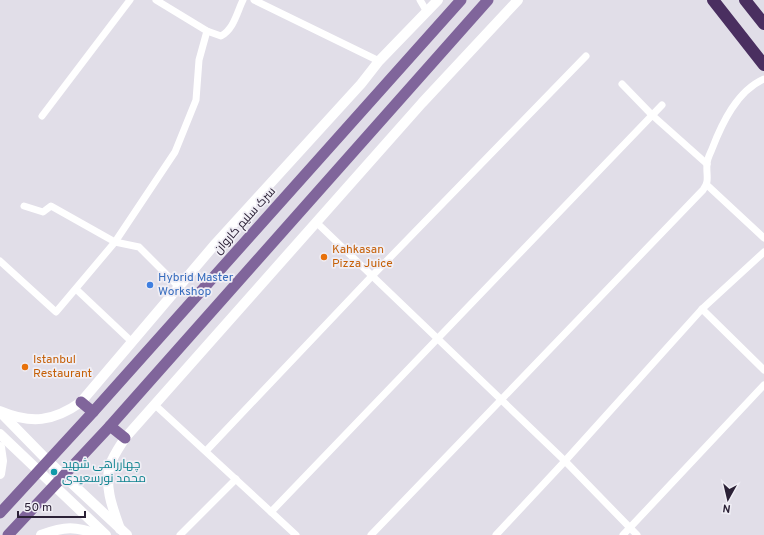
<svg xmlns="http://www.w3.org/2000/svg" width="764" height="535" font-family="Overpass,Cairo,sans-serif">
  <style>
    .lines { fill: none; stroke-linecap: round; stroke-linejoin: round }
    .street { stroke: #fff; stroke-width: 7 }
    .secondary { stroke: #fff; stroke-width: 10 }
    .primary { stroke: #80659b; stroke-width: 11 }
    .highway { stroke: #4a2f60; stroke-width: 12 }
    .food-dot { fill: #e8710a; stroke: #f0eef5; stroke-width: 1.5 }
    .shop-dot { fill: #3f7fe0; stroke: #f0eef5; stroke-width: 1.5 }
    .culture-dot { fill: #0f9aa8; stroke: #f0eef5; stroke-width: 1.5 }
    .labels { text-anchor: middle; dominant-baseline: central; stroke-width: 3.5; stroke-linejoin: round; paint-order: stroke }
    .street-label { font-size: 12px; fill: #2b2136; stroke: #f0eef5 }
    .food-label { font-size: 12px; fill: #c56008; stroke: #f0eef5; text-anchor: start }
    .shop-label { font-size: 12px; fill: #366cbe; stroke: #f0eef5; text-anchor: start }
    .culture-label { font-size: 12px; fill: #0d838f; stroke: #f0eef5; text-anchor: start }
  </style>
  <rect width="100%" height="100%" fill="#e1dee8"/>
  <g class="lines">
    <g class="street">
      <path d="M156,0l51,31 14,5c13,-7 16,-24 22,-36"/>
      <path d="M254,0l125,61"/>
      <path d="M420,0l7,12"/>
      <path d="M622,84l30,31 55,49"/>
      <path d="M42,116l88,-116"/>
      <path d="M707,185l57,53"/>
      <path d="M24,206l19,6 8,-6 64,36 24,5 40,40"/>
      <path d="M316,222l249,239 72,74"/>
      <path d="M0,261l56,51 59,-70 60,-90 21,-52 3,-40 8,-29"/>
      <path d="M77,290l54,51"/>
      <path d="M702,309l62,61"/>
      <path d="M154,404l142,131"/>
      <path d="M206,451l166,-175 214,-220"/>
      <path d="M271,512l391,-407"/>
      <path d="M180,535l56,-56"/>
      <path d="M371,535l332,-345c7,-9 3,-15 4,-26 0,-5 3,-10 5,-15 10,-26 25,-58 52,-70"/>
      <path d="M496,535l69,-74 137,-152 62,-57"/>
      <path d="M623,535l141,-150"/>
    </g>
    <g class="secondary">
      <path d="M0,411c31,13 53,11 81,-9l135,-159 145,-159 18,-23 59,-61"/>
      <path d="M2,414l46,47 79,74"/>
      <path d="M0,434l106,101"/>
      <path d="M0,447l2,14 -2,13"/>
      <path d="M120,529c-7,-20 -16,-42 -10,-64 3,-9 10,-19 15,-27l297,-335 96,-103"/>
      <path d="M41,535c24,-9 34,-9 59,0"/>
    </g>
    <g class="primary">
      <path d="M81,402l12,10"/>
      <path d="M110,426l15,12"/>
      <path d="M0,513l93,-101 368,-412"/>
      <path d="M8,535l102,-109 378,-426"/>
    </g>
    <g class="highway">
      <path d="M713,0l51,65"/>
      <path d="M745,0l19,24"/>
    </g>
  </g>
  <g class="food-dot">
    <circle cx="324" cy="257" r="4"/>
    <circle cx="25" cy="367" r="4"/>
  </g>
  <circle class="shop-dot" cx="150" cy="285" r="4"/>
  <circle class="culture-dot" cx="54" cy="472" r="4"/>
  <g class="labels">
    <g class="street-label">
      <text transform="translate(245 221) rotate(-48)">سرک سلیم کاروان</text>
    </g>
    <g class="food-label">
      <text x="332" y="250">Kahkasan<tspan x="332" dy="14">Pizza Juice</tspan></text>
      <text x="33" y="360">Istanbul<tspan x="33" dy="14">Restaurant</tspan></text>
    </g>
    <g class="shop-label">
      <text x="158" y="278">Hybrid Master<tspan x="158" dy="14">Workshop</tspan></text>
    </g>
    <g class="culture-label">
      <text x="62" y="465">چهارراهی شهید<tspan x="62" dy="14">محمد نورسعیدی</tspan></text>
    </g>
  </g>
  <g transform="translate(728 499) rotate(188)" stroke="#f0eef5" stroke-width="3" paint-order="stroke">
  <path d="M0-3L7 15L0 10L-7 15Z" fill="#2b2136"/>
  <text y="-6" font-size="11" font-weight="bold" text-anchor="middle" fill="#2b2136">N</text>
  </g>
  <path d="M18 511v6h67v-6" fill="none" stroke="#2b2136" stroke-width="2"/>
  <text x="24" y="511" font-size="12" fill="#2b2136" stroke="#f0eef5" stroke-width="3" paint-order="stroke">50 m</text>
</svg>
